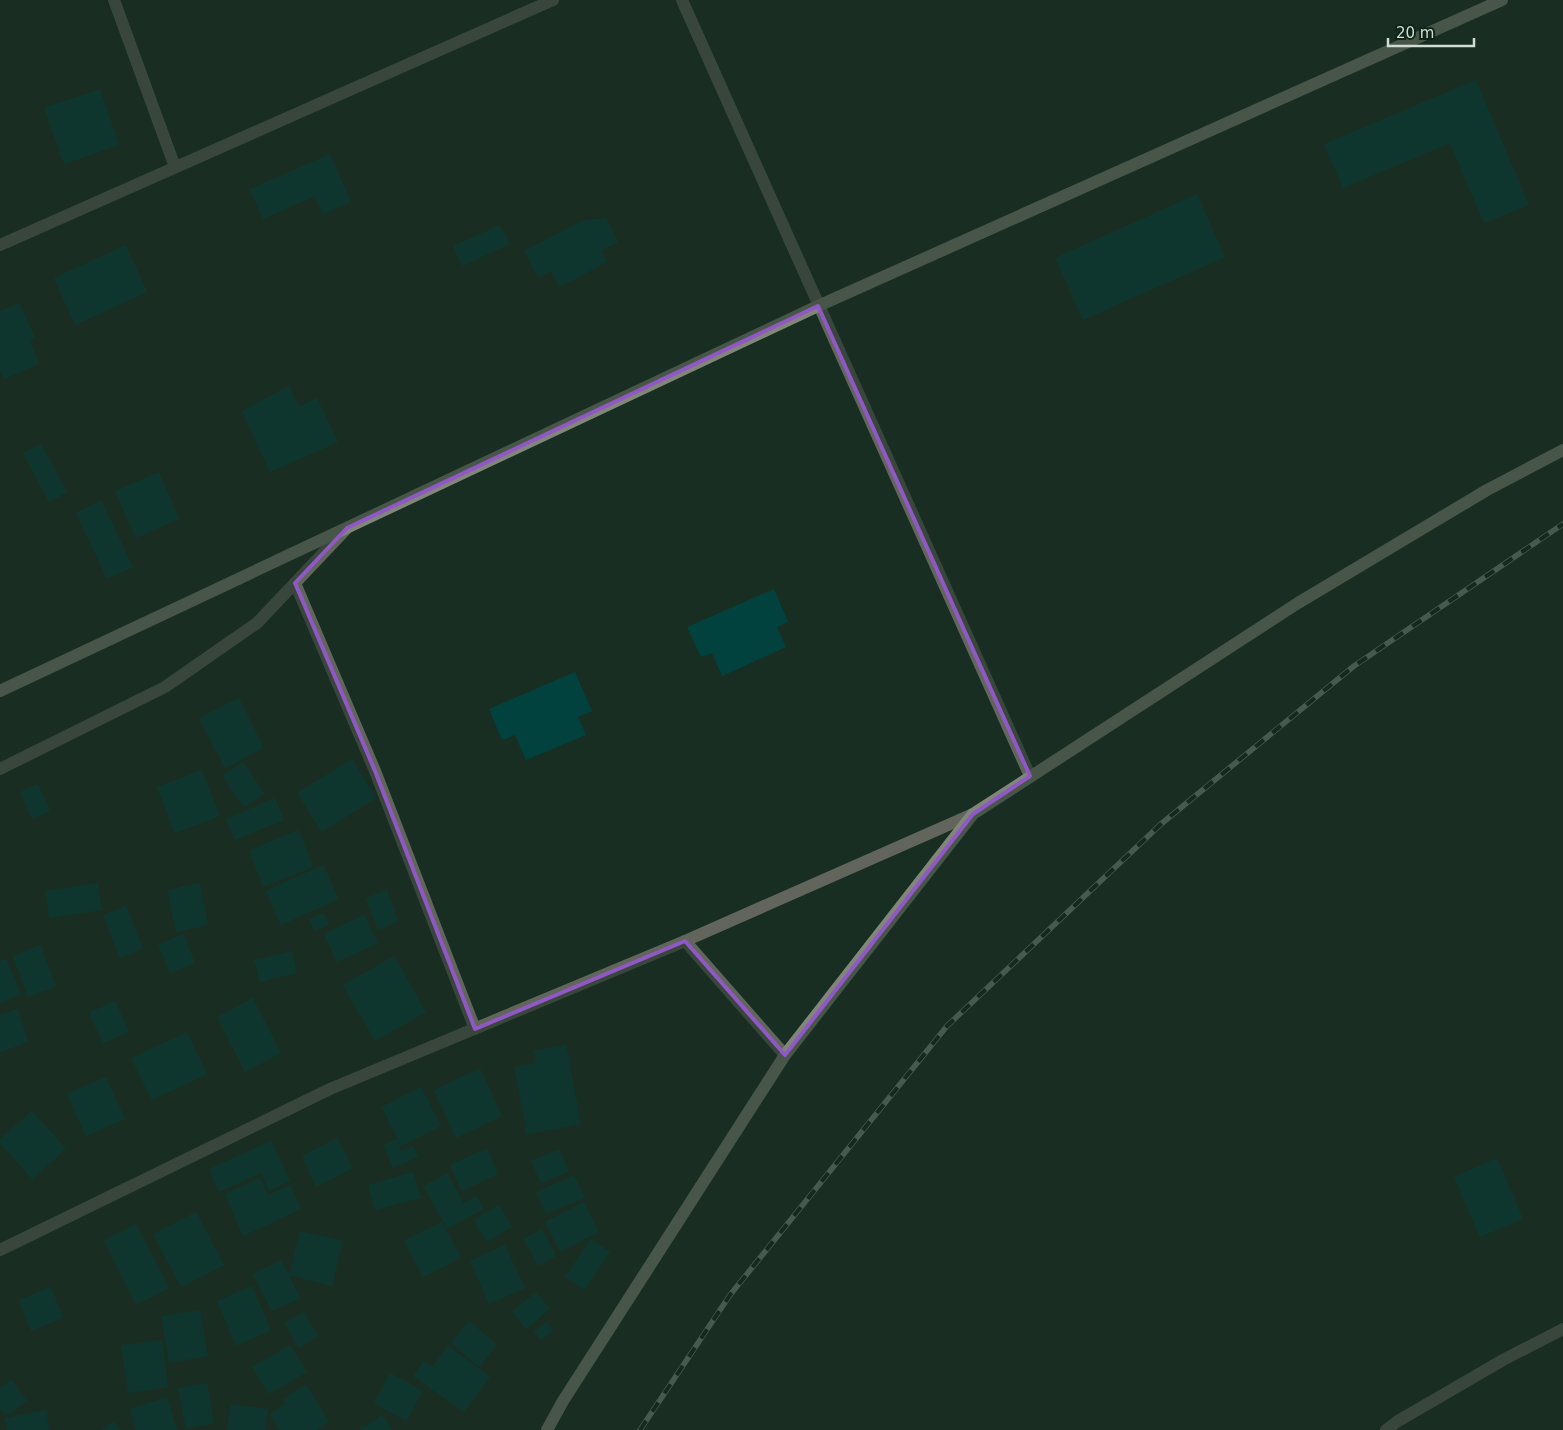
<svg xmlns="http://www.w3.org/2000/svg" width="1563" height="1430" font-family="'DejaVu Sans',sans-serif">
  <style>
    .building { fill: #02423e }
    .lines { fill: none; stroke-linecap: round; stroke-linejoin: round }
    .street { stroke: #61655c; stroke-width: 12 }
    .secondary { stroke: #808778; stroke-width: 12 }
    .rail-casing { stroke: #809086; stroke-width: 5.5 }
    .rail { stroke: #102418; stroke-width: 4; stroke-dasharray: 11; stroke-linecap: butt }
    .marked { fill: none; stroke: #9058c4; stroke-width: 4; stroke-linejoin: round }
  </style>
  <rect width="100%" height="100%" fill="#192e22"/>
  <g class="building">
    <path d="M1476,80l53,125 -45,18 -34,-80 -107,45 -19,-44z"/>
    <path d="M100,89l19,56 -55,19 -20,-56z"/>
    <path d="M330,154l21,48 -28,12 -8,-18 -52,23 -13,-30z"/>
    <path d="M1197,194l28,63 -142,63 -28,-62z"/>
    <path d="M606,218l12,24 -17,9 6,11 -47,25 -9,-16 -13,6 -14,-26 57,-30z"/>
    <path d="M500,225l10,19 -48,22 -9,-20z"/>
    <path d="M126,245l21,47 -72,33 -21,-47z"/>
    <path d="M19,303l16,34 -5,3 9,24 -35,15 -4,-8v-60z"/>
    <path d="M289,386l10,21 18,-9 21,44 -68,30 -28,-61z"/>
    <path d="M41,444l26,48 -18,10 -26,-49z"/>
    <path d="M159,472l20,47 -43,19 -21,-47z"/>
    <path d="M101,500l32,67 -26,12 -31,-66z"/>
    <path d="M774,589l14,33 -11,5 9,20 -64,29 -10,-23 -11,4 -14,-30z"/>
    <path d="M575,672l17,39 -14,6 8,18 -60,25 -11,-25 -13,5 -13,-31z"/>
    <path d="M239,698l25,50 -39,20 -26,-50z"/>
    <path d="M352,759l24,39 -54,34 -25,-39z"/>
    <path d="M243,762l22,32 -21,13 -22,-31z"/>
    <path d="M202,770l18,46 -45,17 -18,-46z"/>
    <path d="M38,784l12,27 -18,8 -12,-27z"/>
    <path d="M275,798l9,22 -49,20 -9,-21z"/>
    <path d="M299,830l14,37 -50,20 -14,-37z"/>
    <path d="M323,865l16,34 -58,26 -15,-34z"/>
    <path d="M98,883l4,27 -53,8 -4,-27z"/>
    <path d="M200,883l8,42 -32,7 -9,-42z"/>
    <path d="M387,890l11,32 -20,8 -12,-32z"/>
    <path d="M126,906l17,43 -23,9 -17,-43z"/>
    <path d="M324,913l5,12 -14,6 -6,-12z"/>
    <path d="M364,915l14,28 -41,19 -13,-28z"/>
    <path d="M183,934l12,29 -25,10 -12,-28z"/>
    <path d="M40,945l16,41 -28,11 -15,-41z"/>
    <path d="M292,951l5,22 -37,9 -6,-22z"/>
    <path d="M394,956l32,56 -51,29 -32,-56z"/>
    <path d="M6,959l15,35 -21,9v-42z"/>
    <path d="M253,998l28,55 -36,19 -28,-55z"/>
    <path d="M115,1001l14,31 -26,11 -14,-30z"/>
    <path d="M18,1009l10,33 -28,10v-37z"/>
    <path d="M187,1032l20,42 -55,26 -21,-42z"/>
    <path d="M566,1045l15,79 -54,10 -13,-67 22,-4 -2,-12z"/>
    <path d="M480,1068l22,48 -46,22 -22,-48z"/>
    <path d="M106,1077l19,42 -39,17 -19,-42z"/>
    <path d="M421,1087l20,39 -40,20 -19,-39z"/>
    <path d="M32,1111l34,38 -34,30 -32,-36v-4z"/>
    <path d="M337,1138l16,30 -37,19 -14,-31z"/>
    <path d="M397,1139l4,12 12,-5 5,11 -25,11 -9,-23z"/>
    <path d="M271,1141l19,40 -21,10 -8,-18 -42,19 -10,-23z"/>
    <path d="M487,1148l11,26 -36,17 -12,-26z"/>
    <path d="M559,1149l10,23 -28,11 -10,-22z"/>
    <path d="M1497,1158l26,61 -43,18 -26,-60z"/>
    <path d="M413,1172l8,26 -46,12 -7,-25z"/>
    <path d="M447,1173l16,30 13,-7 8,13 -37,20 -23,-43z"/>
    <path d="M574,1175l11,23 -39,16 -10,-22z"/>
    <path d="M260,1178l8,17 22,-10 11,24 -58,27 -18,-42z"/>
    <path d="M584,1202l15,30 -39,20 -15,-30z"/>
    <path d="M499,1205l13,22 -25,15 -13,-22z"/>
    <path d="M196,1212l28,53 -43,22 -28,-53z"/>
    <path d="M442,1222l19,36 -38,19 -19,-36z"/>
    <path d="M136,1224l33,64 -33,17 -32,-65z"/>
    <path d="M542,1229l14,27 -18,10 -14,-27z"/>
    <path d="M300,1231l43,10 -11,45 -43,-11 11,23 -28,13 -19,-37 28,-14 8,15z"/>
    <path d="M591,1239l19,13 -26,38 -19,-13z"/>
    <path d="M505,1245l20,43 -36,16 -19,-43z"/>
    <path d="M252,1286l19,44 -35,16 -19,-45z"/>
    <path d="M51,1287l12,31 -32,13 -12,-31z"/>
    <path d="M536,1292l14,17 -24,20 -14,-17z"/>
    <path d="M200,1310l8,46 -39,7 -7,-47z"/>
    <path d="M303,1312l15,24 -19,12 -14,-25z"/>
    <path d="M469,1321l28,24 -18,22 -28,-24z"/>
    <path d="M547,1322l6,9 -13,9 -6,-9z"/>
    <path d="M162,1340l6,47 -40,6 -7,-48z"/>
    <path d="M290,1345l17,27 -38,22 -17,-27z"/>
    <path d="M448,1346l42,31 -26,35 -51,-36 11,-15 8,6z"/>
    <path d="M390,1373l33,18 -17,30 -32,-18z"/>
    <path d="M11,1380l16,21 -21,15 -6,-8v-20z"/>
    <path d="M207,1383l7,40 -28,5 -8,-40z"/>
    <path d="M306,1385l23,37 -13,8h-37l-9,-16 16,-10 -3,-5z"/>
    <path d="M167,1397l10,33h-41l-6,-21z"/>
    <path d="M231,1404l37,5 -3,21h-38z"/>
    <path d="M46,1410l3,20h-42l-2,-12z"/>
    <path d="M382,1415l10,15h-33z"/>
    <path d="M113,1421l8,9h-19z"/>
  </g>
  <g class="lines">
    <g class="street">
      <path d="M114,0l61,167"/>
      <path d="M682,0l348,776"/>
      <path d="M0,245l553,-245"/>
      <path d="M295,583l80,188 100,258"/>
      <path d="M0,769l165,-82 92,-64 90,-95"/>
      <path d="M685,941l100,114"/>
      <path d="M0,1250l330,-161 355,-148 288,-127"/>
      <path d="M1386,1430l12,-9 105,-61 60,-31"/>
    </g>
    <g class="secondary">
      <path d="M0,691l818,-385 684,-306"/>
      <path d="M547,1430l16,-29 222,-346 188,-241 325,-211 189,-113 76,-40"/>
    </g>
    <g class="rail-casing">
      <path id="rail" d="M640,1430l90,-135 217,-269 214,-202 193,-158 209,-142"/>
    </g>
    <use href="#rail" class="rail"/>
  </g>
  <path d="M0 0H1563V1430H0ZM818,306l212,470 -57,38 -188,241 -100,-114 -210,88 -100,-258 -80,-188 52,-55z" fill="#192e22" fill-opacity=".55" fill-rule="evenodd"/>
  <path class="marked" d="M818,306l212,470 -57,38 -188,241 -100,-114 -210,88 -100,-258 -80,-188 52,-55z"/>
  <path d="M1388 38v8h86v-8" fill="none" stroke="#d0ddd4" stroke-width="2.5"/>
  <text x="1396" y="38" font-size="15" fill="#d0ddd4" stroke="#102418" stroke-width="4" paint-order="stroke">20 m</text>
</svg>
